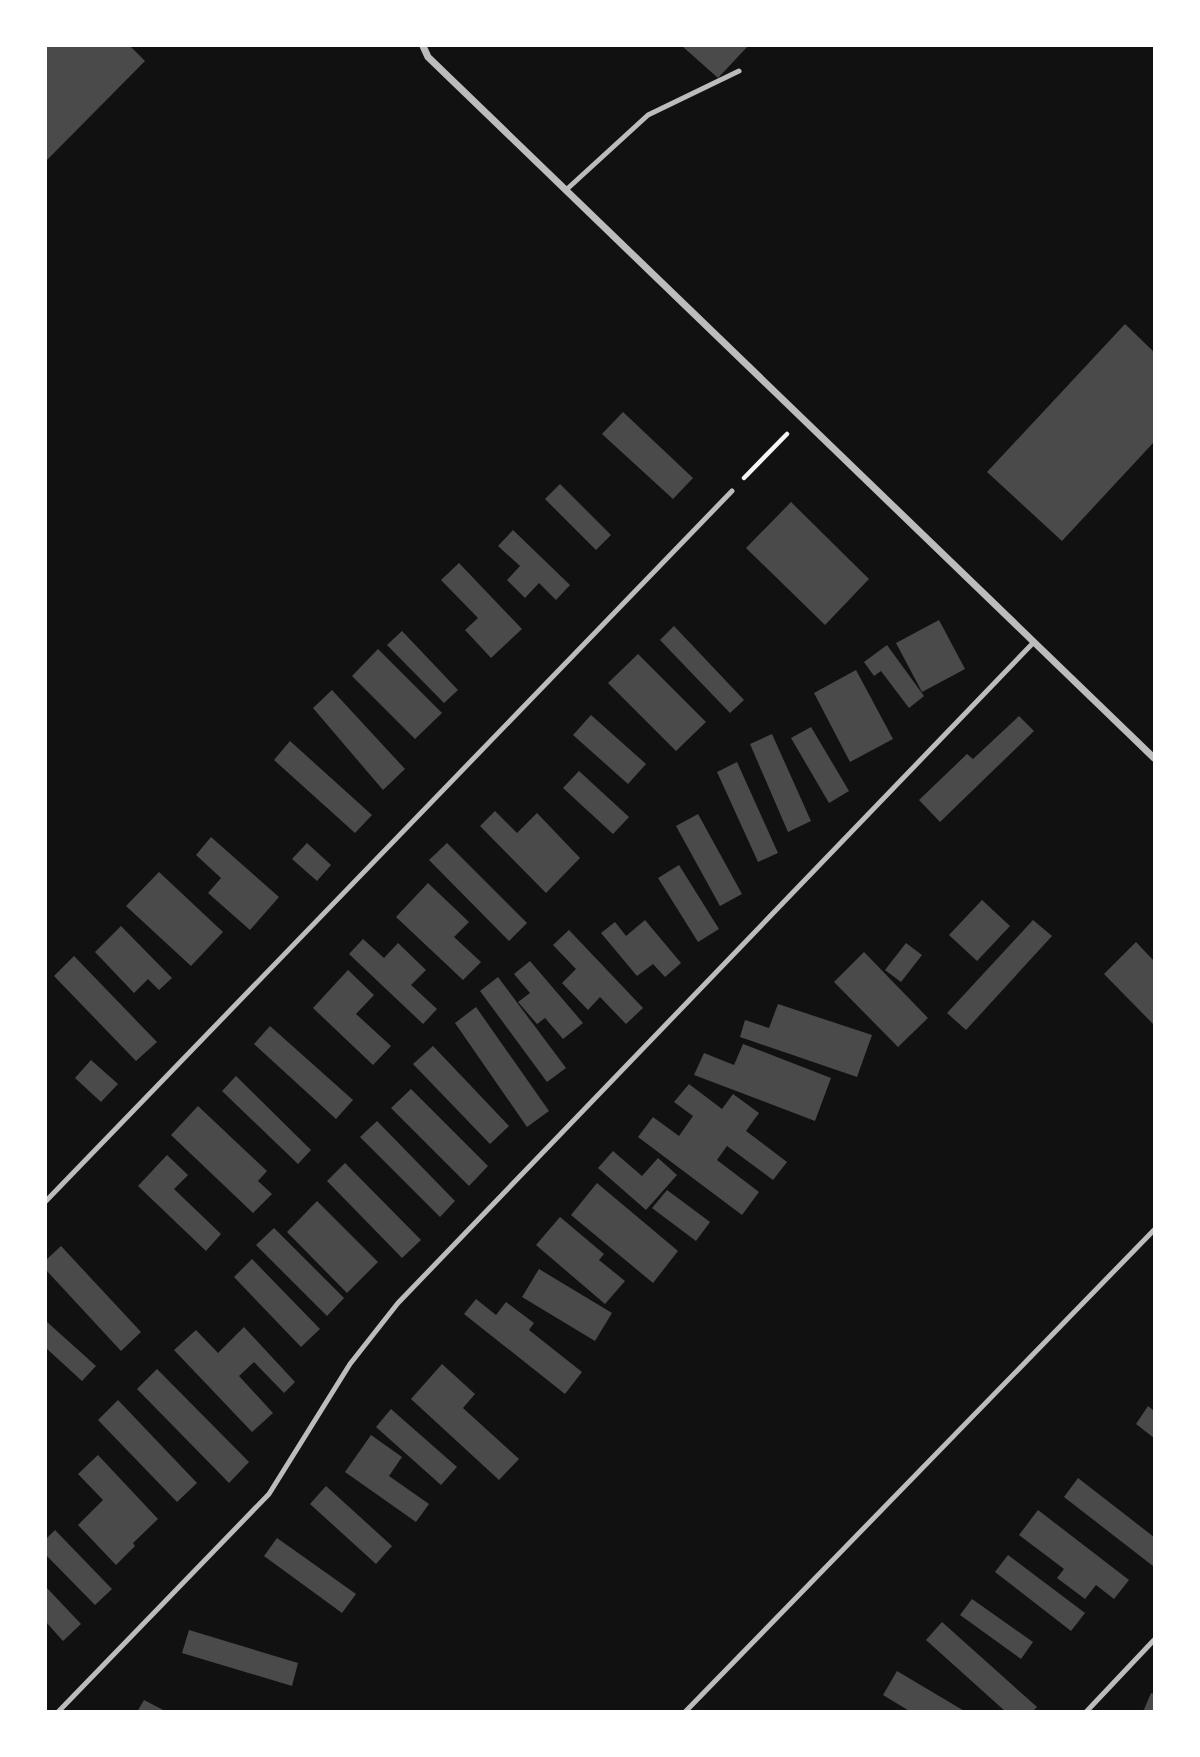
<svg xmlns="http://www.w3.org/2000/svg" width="1200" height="1757" font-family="Overpass,sans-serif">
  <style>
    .building { fill: #4a4a4a }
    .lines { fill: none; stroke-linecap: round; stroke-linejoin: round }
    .path { stroke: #f5f5f5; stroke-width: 4.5 }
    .service { stroke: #bcbcbc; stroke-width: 5 }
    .minor { stroke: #bcbcbc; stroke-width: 7 }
  </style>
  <rect width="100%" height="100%" fill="#111"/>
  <g class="building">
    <path d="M46,46h84l15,15 -99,100z"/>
    <path d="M682,46h66l-30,32z"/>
    <path d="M1125,324l29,28v90l-92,99 -75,-69z"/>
    <path d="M623,412l70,66 -20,21 -71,-65z"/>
    <path d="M560,484l51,51 -15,15 -51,-51z"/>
    <path d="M791,502l78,77 -44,46 -79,-77z"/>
    <path d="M513,530l57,55 -14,15 -17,-17 -14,15 -18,-18 13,-14 -22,-20z"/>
    <path d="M459,563l63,66 -31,29 -26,-28 13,-12 -37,-38z"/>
    <path d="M939,620l26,49 -43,23 -26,-49z"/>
    <path d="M674,626l70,74 -14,13 -70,-73z"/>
    <path d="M402,631l56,59 -14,13 -57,-58z"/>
    <path d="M887,645l37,51 -15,12 -28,-37 -7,5 -10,-14z"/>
    <path d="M378,649l64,64 -27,26 -63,-63z"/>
    <path d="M638,654l68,68 -30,29 -68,-68z"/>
    <path d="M856,670l37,69 -43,23 -36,-69z"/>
    <path d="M332,690l73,79 -22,21 -70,-82z"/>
    <path d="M591,715l55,49 -18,20 -55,-49z"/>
    <path d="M1019,716l15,15 -94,91 -21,-22 48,-46 6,5z"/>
    <path d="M811,727l38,64 -20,12 -38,-65z"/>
    <path d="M772,734l39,87 -23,11 -38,-88z"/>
    <path d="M290,741l82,74 -17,18 -81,-73z"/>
    <path d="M737,762l41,91 -20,9 -41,-90z"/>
    <path d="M579,771l50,46 -16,17 -50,-46z"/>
    <path d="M495,811l22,22 20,-20 43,45 -34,35 -66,-67z"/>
    <path d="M698,814l44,80 -22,12 -44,-80z"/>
    <path d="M211,837l68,60 -29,33 -42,-37 13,-15 -25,-23z"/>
    <path d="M307,843l24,22 -14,16 -25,-22z"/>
    <path d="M447,843l80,80 -18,18 -80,-81z"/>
    <path d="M679,865l40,64 -21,13 -40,-64z"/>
    <path d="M159,872l64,60 -32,34 -65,-60z"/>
    <path d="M428,883l41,39 -15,15 27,25 -18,18 -67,-63z"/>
    <path d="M982,900l28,26 -33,35 -28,-26z"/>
    <path d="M645,920l36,43 -16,14 -12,-13 -16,12 -36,-43 14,-11 11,14z"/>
    <path d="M1033,920l19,16 -86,94 -19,-17z"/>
    <path d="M121,926l51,52 -13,12 -11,-11 -14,14 -39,-41z"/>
    <path d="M569,930l74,78 -17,16 -26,-27 -12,13 -26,-27 14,-14 -23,-24z"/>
    <path d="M363,939l21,19 14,-15 28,27 -15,15 26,24 -14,15 -74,-70z"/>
    <path d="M1136,942l18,19v64l-50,-51z"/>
    <path d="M906,943l16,12 -21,27 -16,-12z"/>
    <path d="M864,952l64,66 -30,29 -64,-65z"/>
    <path d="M74,956l83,86 -21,19 -82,-85z"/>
    <path d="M530,961l53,62 -20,16 -18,-21 -8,6 -19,-22 12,-9 -16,-19z"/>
    <path d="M348,970l26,25 -18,19 35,32 -18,19 -60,-57z"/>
    <path d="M498,977l68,91 -19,14 -67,-91z"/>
    <path d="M778,1004l94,31 -15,42 -117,-40 5,-17 24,8z"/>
    <path d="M476,1007l73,104 -22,16 -72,-104z"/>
    <path d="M270,1026l83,74 -17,19 -82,-75z"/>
    <path d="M743,1044l88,34 -16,43 -121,-46 10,-22 30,12z"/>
    <path d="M433,1046l76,80 -19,18 -77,-80z"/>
    <path d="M91,1060l27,24 -17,18 -26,-24z"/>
    <path d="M236,1076l75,74 -13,14 -76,-73z"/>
    <path d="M689,1084l33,25 11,-15 26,19 -13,18 41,31 -14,18 -46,-34 -10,14 42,32 -17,23 -104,-78 15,-20 26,19 14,-20 -19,-14z"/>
    <path d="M411,1089l77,77 -19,20 -78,-78z"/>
    <path d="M198,1106l69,65 -9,10 14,13 -19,19 -82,-78z"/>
    <path d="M377,1121l78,80 -15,16 -80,-80z"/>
    <path d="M613,1151l29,25 16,-18 19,17 -31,35 -48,-42z"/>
    <path d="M167,1155l21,20 -14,14 47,45 -15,17 -68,-65z"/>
    <path d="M345,1163l76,77 -19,18 -75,-77z"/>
    <path d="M597,1183l81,68 -25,32 -82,-68z"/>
    <path d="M667,1190l43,32 -14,19 -44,-33z"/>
    <path d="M317,1201l61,61 -31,31 -60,-61z"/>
    <path d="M560,1217l44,37 -5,6 26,21 -20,23 -69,-59z"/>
    <path d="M274,1228l70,70 -17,18 -71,-71z"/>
    <path d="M61,1246l80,86 -20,19 -75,-81v-10z"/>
    <path d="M252,1259l68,70 -19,18 -67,-70z"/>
    <path d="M539,1269l73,44 -17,28 -73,-44z"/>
    <path d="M476,1299l20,16 10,-13 28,21 -5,7 53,42 -17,22 -101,-80z"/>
    <path d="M46,1321l50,45 -14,15 -36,-33z"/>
    <path d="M244,1327l51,55 -11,11 -30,-31 -15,14 34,37 -21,19 -78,-82 22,-20 22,23z"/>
    <path d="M442,1364l33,30 -12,14 56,51 -20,21 -88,-81z"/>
    <path d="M157,1369l92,93 -20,21 -92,-94z"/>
    <path d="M118,1400l79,83 -20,19 -79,-82z"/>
    <path d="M1148,1406l6,5v27l-18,-14z"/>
    <path d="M391,1409l66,58 -16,18 -65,-58z"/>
    <path d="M371,1435l31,22 -13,19 40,28 -13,18 -71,-50z"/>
    <path d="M98,1455l60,64 -25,24 2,3 -19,19 -38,-40 25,-25 -25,-26z"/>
    <path d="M1078,1478l76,59 -1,29 -89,-69z"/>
    <path d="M326,1486l66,60 -16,18 -66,-60z"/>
    <path d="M1038,1510l91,70 -15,19 -18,-14 -11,14 -28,-21 7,-9 -45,-34z"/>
    <path d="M55,1530l57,59 -17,16 -49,-50v-16z"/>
    <path d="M277,1538l79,56 -14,19 -78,-57z"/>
    <path d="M1008,1555l77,58 -14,18 -76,-59z"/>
    <path d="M46,1587l35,37 -18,17 -17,-19z"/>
    <path d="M972,1599l61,43 -12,17 -61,-44z"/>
    <path d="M942,1622l95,85 -5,5h-26l-80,-72z"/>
    <path d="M189,1630l109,33 -6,23 -110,-33z"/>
    <path d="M897,1671l69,41h-55l-28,-17z"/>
    <path d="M1151,1693l3,1v18h-11z"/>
    <path d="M144,1700l23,12h-30z"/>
  </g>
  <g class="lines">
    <path class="path" d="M744,478l43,-44"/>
    <g class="service">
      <path d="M566,190l82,-75 91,-44"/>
      <path d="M46,1201l686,-710"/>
      <path d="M58,1712l211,-218 81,-130 48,-61 636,-661"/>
      <path d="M685,1712l469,-482"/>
      <path d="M1086,1712l68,-72"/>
    </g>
    <path class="minor" d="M423,46l5,11 726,701"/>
  </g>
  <rect width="1200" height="1757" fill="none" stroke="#ffffff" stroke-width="94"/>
</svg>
